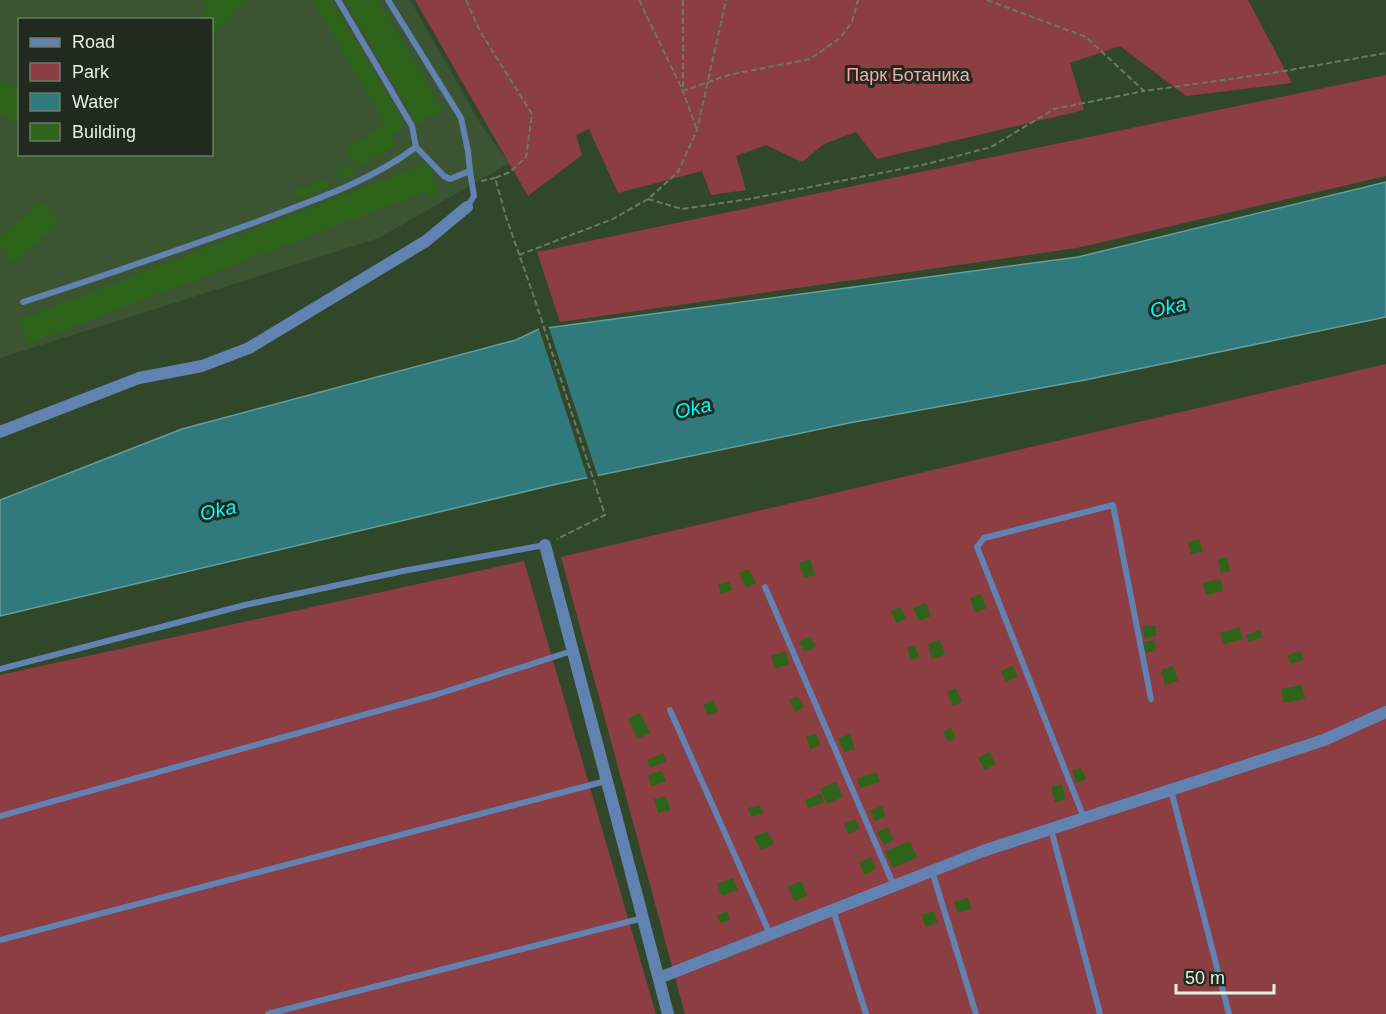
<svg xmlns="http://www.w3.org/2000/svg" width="1386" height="1014" font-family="Helvetica,sans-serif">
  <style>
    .built { fill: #3b5533; fill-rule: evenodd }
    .green { fill: #8c3e43 }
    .water { fill: #307a7d; stroke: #669e9b; stroke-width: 1.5 }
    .pier { fill: #31472a }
    .building { fill: #2e641a }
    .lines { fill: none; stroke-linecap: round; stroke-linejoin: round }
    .path { stroke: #687b62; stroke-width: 2; stroke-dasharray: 6 3; stroke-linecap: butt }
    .lane { stroke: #6282b1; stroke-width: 6 }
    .street { stroke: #6282b1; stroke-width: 12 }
    .labels { text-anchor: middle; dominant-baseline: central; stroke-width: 6; stroke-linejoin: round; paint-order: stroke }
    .park-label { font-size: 18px; fill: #f5a9a9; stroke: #202a1d }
    .water-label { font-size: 20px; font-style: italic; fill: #06f7fe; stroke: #202a1d }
  </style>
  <rect width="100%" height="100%" fill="#31472a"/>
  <path class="built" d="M0,0h410l72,126 27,37 -130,75 -379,120zM20,20h192v134h-192z"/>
  <g class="green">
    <path d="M415,0h833l44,83 -106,13 -66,-50 -50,17 14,47 -207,49 -21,-27 -32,12 -22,18 -36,-17 -30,11 10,34 -35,5 -9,-24 -84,22 -29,-64 -13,6 6,20 -54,41z"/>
    <path d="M1386,75v101l-309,72 -517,74 -23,-70z"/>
    <path d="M1386,364v650h-701l-124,-457z"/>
    <path d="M524,561l132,453h-656v-339z"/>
  </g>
  <path class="water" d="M1386,182v135l-301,63 -236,43 -292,61 -557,132v-116l182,-71 334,-89 23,-11 539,-72z"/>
  <path class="pier" d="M548,325l51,155 -10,2 -51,-156z"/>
  <g class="building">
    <path d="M206,0h40l-34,36v-16h-13l11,-12 -7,-6z"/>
    <path d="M312,0h19l74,126 -14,9 6,9 -39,23 -11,-19 39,-23z"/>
    <path d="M346,0h32l64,110 -25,14z"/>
    <path d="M0,79l14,9 6,-8v46l-20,-14z"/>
    <path d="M428,163l11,30 -10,3 -2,-5 -399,153 -9,-24z"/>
    <path d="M351,165l4,8 -14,6 -4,-8z"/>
    <path d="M325,179l4,8 -30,12 -3,-8z"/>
    <path d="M42,202l18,22 -47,39 -13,-16v-11z"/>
    <path d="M1199,539l4,12 -12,3 -3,-12z"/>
    <path d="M1227,557l3,14 -9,2 -3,-14z"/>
    <path d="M810,559l5,16 -11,3 -5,-15z"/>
    <path d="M749,569l7,14 -10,5 -7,-15z"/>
    <path d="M1220,579l3,12 -17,4 -3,-12z"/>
    <path d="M729,581l3,9 -11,4 -3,-9z"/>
    <path d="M981,594l6,14 -12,5 -5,-15z"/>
    <path d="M926,603l5,13 -12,5 -6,-13z"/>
    <path d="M901,607l5,12 -10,4 -5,-12z"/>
    <path d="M1155,625l1,11 -12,2 -1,-12z"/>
    <path d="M1239,627l4,12 -19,5 -4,-11z"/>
    <path d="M1260,630l3,7 -14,5 -3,-7z"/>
    <path d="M810,636l6,10 -11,6 -6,-10z"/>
    <path d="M940,640l5,15 -13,4 -4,-15z"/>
    <path d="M1154,640l2,11 -11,2 -2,-11z"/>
    <path d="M915,645l4,12 -8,3 -4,-12z"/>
    <path d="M785,651l4,13 -14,5 -4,-13z"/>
    <path d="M1300,651l4,9 -13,4 -4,-9z"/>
    <path d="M1013,666l5,11 -12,5 -5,-11z"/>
    <path d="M1173,666l5,15 -13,4 -4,-15z"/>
    <path d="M1302,685l3,14 -21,4 -3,-14z"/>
    <path d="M956,688l6,14 -9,4 -6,-14z"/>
    <path d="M798,696l6,11 -9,5 -6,-12z"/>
    <path d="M713,700l5,11 -10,5 -5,-11z"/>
    <path d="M640,713l10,20 -13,6 -9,-21z"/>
    <path d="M951,728l5,10 -8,4 -5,-10z"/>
    <path d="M816,733l4,12 -10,4 -4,-12z"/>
    <path d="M850,734l5,15 -11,3 -6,-14z"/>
    <path d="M989,752l7,12 -11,6 -7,-12z"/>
    <path d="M663,753l3,8 -16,7 -3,-8z"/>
    <path d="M1081,768l5,11 -10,4 -4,-12z"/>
    <path d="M662,771l4,11 -15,4 -3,-11z"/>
    <path d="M876,772l4,10 -20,6 -3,-10z"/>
    <path d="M836,782l7,15 -16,7 -7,-15z"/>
    <path d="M1062,784l4,15 -11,3 -4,-15z"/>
    <path d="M821,794l3,8 -16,6 -3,-8z"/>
    <path d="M666,796l4,14 -12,3 -4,-14z"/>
    <path d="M760,805l3,9 -12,3 -3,-9z"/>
    <path d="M882,806l4,11 -11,4 -5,-11z"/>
    <path d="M855,819l5,10 -11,5 -5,-10z"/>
    <path d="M887,827l7,13 -10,5 -7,-13z"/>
    <path d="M767,831l7,13 -13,6 -7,-13z"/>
    <path d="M910,841l7,17 -24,10 -8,-17z"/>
    <path d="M871,857l5,12 -11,6 -6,-13z"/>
    <path d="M733,878l5,12 -16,6 -5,-12z"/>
    <path d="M802,881l5,15 -13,5 -6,-15z"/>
    <path d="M968,898l3,11 -13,4 -4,-11z"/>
    <path d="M727,911l3,9 -10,3 -3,-8z"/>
    <path d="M934,911l4,11 -12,5 -5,-12z"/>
  </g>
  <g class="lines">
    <g class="path">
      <path d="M466,0l14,31 52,83 -6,43 -16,15 -15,6 11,39 28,80 71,218 -48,24"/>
      <path d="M639,0l44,91 14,39"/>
      <path d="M683,0v91l45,-16 82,-16 30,-21 12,-16 6,-22"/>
      <path d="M987,0l99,37 58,54 129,-18 113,-20"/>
      <path d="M481,181l14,-3"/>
      <path d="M648,199l34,10 67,-10 178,-35 64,-17 63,-38 90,-18"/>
      <path d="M519,255l94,-36 35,-20 30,-27 19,-42 29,-130"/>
    </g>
    <g class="lane">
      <path d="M338,0l74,126 4,21"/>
      <path d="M467,207l7,-11 -4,-25"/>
      <path d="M23,302c78,-25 155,-52 233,-80 55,-21 112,-39 160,-75l28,29 6,3 20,-8 -2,-20 -7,-33 -73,-118"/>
      <path d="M765,587l129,299"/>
      <path d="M0,669l245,-64 158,-34 142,-26"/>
      <path d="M670,710l100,224"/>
      <path d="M1171,790l58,224"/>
      <path d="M0,816l435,-121 137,-44"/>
      <path d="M1084,818l-107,-271 7,-9 129,-33 38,194"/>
      <path d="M1051,829l49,185"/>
      <path d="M932,871l44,143"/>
      <path d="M833,910l33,104"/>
      <path d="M0,940l606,-159"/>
      <path d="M268,1014l375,-96"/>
    </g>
    <g class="street">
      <path d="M0,432l139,-54 63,-12 47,-18 177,-107 41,-34"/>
      <path d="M545,545l123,469"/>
      <path d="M659,978l324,-127 341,-111 62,-28"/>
    </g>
  </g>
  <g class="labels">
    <g class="park-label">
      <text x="908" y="75">Парк Ботаника</text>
    </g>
    <g class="water-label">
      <text transform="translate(1168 307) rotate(-12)">Oka</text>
      <text transform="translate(693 408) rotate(-12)">Oka</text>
      <text transform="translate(218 510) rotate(-12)">Oka</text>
    </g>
  </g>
  <rect x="18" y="18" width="195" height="138" fill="#202a1d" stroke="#6e7a6b" stroke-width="1.5"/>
  <rect x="30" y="38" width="30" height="9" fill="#6282b1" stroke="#6e7a6b" stroke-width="1.5"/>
  <text x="72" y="48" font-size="18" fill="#e4f1e0">Road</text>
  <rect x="30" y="63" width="30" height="18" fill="#8c3e43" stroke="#6e7a6b" stroke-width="1.5"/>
  <text x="72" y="78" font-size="18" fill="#e4f1e0">Park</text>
  <rect x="30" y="93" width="30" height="18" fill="#307a7d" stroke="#6e7a6b" stroke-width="1.5"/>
  <text x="72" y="108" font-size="18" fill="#e4f1e0">Water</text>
  <rect x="30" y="123" width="30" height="18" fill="#2e641a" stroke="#6e7a6b" stroke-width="1.5"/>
  <text x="72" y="138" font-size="18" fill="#e4f1e0">Building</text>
  <path d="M1176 984v9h98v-9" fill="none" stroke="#e4f1e0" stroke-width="3"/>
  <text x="1185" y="984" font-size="18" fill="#e4f1e0" stroke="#202a1d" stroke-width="4.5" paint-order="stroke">50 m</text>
</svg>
